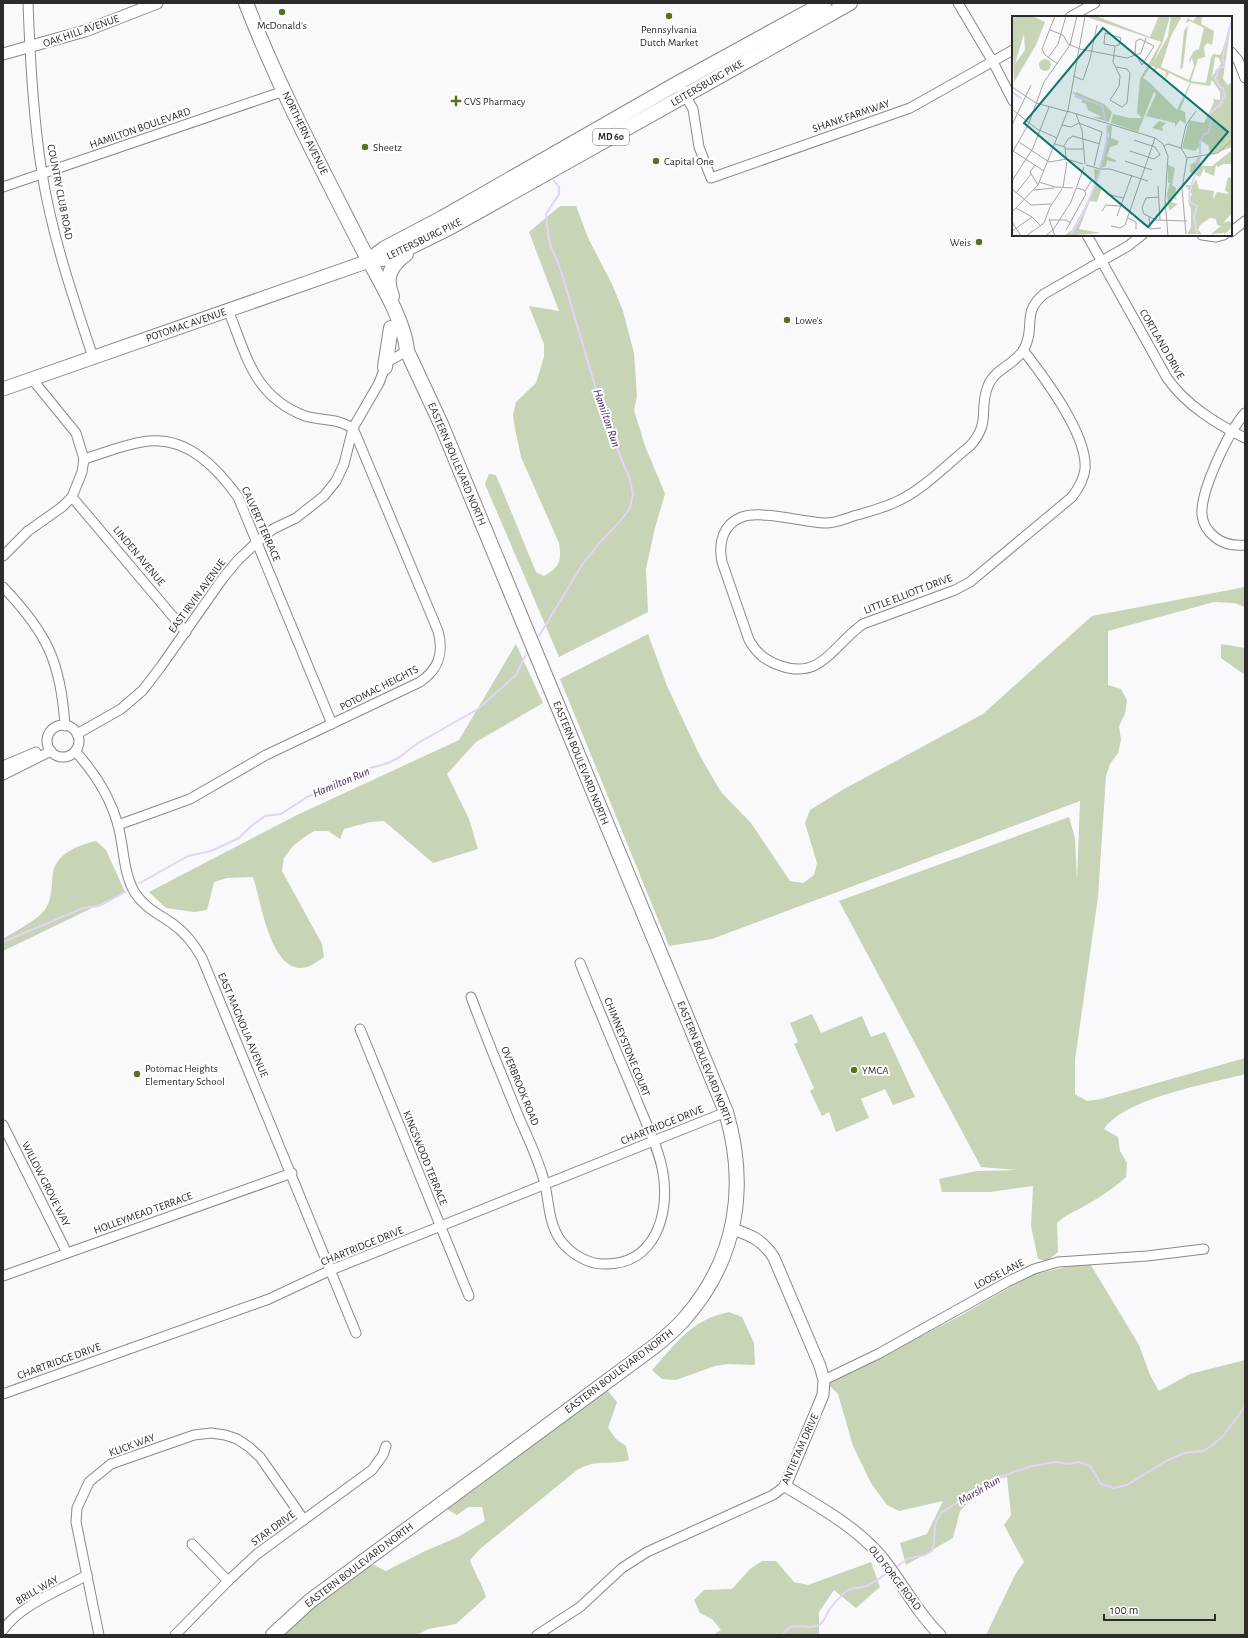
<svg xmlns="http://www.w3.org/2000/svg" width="1248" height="1638" font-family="'Alegreya Sans',sans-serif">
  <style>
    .green { fill: #c7d4b5 }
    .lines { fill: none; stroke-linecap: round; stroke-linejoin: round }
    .stream { stroke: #e2d3fb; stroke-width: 2 }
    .minor-casing { stroke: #89888b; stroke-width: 11 }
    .tertiary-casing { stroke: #89888b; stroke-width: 13 }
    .secondary-casing { stroke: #89888b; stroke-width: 15 }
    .primary-casing { stroke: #89888b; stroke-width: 16 }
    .minor { stroke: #fff; stroke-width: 9 }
    .tertiary { stroke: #fff; stroke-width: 11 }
    .secondary { stroke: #fff; stroke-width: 13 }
    .primary { stroke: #fff; stroke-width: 14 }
    .poi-dot { fill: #587123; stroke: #fff; stroke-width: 1.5 }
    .labels { text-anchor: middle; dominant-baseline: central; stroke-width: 4; stroke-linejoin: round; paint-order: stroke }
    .shield { fill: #fff; stroke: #6b6b6b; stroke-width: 1 }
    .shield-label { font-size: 10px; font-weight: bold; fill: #2b2b2c }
    .poi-label { font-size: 11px; fill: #2b2b2c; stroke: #fff; text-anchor: start }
    .street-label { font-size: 11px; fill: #2b2b2c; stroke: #fff }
    .water-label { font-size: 12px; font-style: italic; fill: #432862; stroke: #fff }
    .inset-river { fill: none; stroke: #e2d3fb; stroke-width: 2 }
    .inset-road { fill: none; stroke: #a7a6a8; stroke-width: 1 }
    .view { fill: #0f766e; fill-opacity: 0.15; stroke: #0f766e; stroke-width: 2 }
    .inset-edge { fill: none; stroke: #2b2b2c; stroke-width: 2 }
  </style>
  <rect width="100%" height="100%" fill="#f9f8fb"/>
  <g class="green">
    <path d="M560,206h16l13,34 23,44 11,27 11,42 3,43 -3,14 11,36 20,48 -10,34 -9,41 2,43 -89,45 -74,-173 4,-10 7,1 40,97 8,4c15,-9 18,-14 15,-33l-38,-86 -6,-28 -2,-14 3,-13 20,-19 8,-26v-13l-15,-38 30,5 -30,-79z"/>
    <path d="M1245,587v20l-11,-4 -20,-1 -106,29v54l13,4 6,11 -2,14 -6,12 2,14 -3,13 -8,11 -4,12 -8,121 -23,163v34l12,7 14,-2 144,-41v16c-37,10 -120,24 -141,55l14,8 2,14 7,12 -1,14c-13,12 -29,22 -45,31 -9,5 -16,7 -24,15l1,29 -11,9 -9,-2 -7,-33 2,-40 -43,6h-48l-3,-13 38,-8 40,-1 -36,-3 -142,-266 230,-84 6,21 2,43 3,-80 -368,138 -43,7 -109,-267 88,-45 19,52 33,70 21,36 30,31 39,58 13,2 11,-8 3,-12 -12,-40 5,-13 34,-21 139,-75 109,-98z"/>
    <path d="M516,644l27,59 -67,39 -29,32 22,45 9,30 -45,14 -49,-42 -14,1 -26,7 -4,10 -12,-8h-14l-11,7 -11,9 -8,11 -2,13 40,73 2,13c-7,5 -16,12 -25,11 -30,-3 -38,-68 -46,-91l-26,1 -13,4 -7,28 -13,2 -28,-4 -17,-16 148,-77 162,-75z"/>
    <path d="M1221,644l24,4v27l-24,-17z"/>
    <path d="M96,841l10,9 19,42 -122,59v-12c12,-8 29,-16 39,-26 11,-11 9,-27 11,-41 4,-19 26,-27 43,-31z"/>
    <path d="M812,1014l9,19 41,-17 9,21 14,-5 30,65 -22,8 -8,-16 -24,10 8,19 -33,14 -7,-20 -7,4 -12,-25 4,-3 -20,-44 4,-2 -8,-19z"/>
    <path d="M1089,1262l50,83 11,30 9,16 31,-17 55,-14v275h-259l30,-62 8,-11 -20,-37 7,-10 -4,-38 -19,5 -28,29 -7,27 -47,27 -6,-22 27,-9 16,-33 -44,10 -12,-6 -16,-22 -18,-37 -15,-52 -10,-10 130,-67 73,-42z"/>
    <path d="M729,1312l13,5 12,26 1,22 -27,-1 -13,2 -39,14 -14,-1 -10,-9c25,-27 38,-50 77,-58z"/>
    <path d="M607,1390l10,12 -9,26 8,11 10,7 3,14c-21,6 -31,-2 -52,10l-97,79 -10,11c4,13 12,23 16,37l-30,27 -28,5 -11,6h-134l73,-66 18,-4 12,6 37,-19 35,-15 27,-16 -3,-14h-14l-11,8 -12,-7 17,-17z"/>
    <path d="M762,1561h14l18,21 14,3 63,-23 9,25 -24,21 -22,-18 -15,22v23h-106l8,-5 -9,-11 -12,-6 -6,-13 10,-10 28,-1 18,-20z"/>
  </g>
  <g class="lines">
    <g class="stream">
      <path d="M539,636l43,-71 20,-25 19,-20 9,-12 3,-14 -3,-14 -26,-64 -43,-145 -12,-30 -3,-27 13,-20v-7l-5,-6"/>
      <path d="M140,883l48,-27 23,-5 28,-13 11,-11 15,-11 16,-2 26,-17 46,-19 14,-9 21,-6 10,-5 20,-15 60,-34 38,-34 9,-19"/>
      <path d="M3,942l80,-34 16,-2 26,-14"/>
      <path d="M895,1568l12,-9 18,-4 7,-4c6,-17 -3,-21 10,-39l55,-34 35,-12 23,-4 12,2 12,-2 11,4 11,18 13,4 13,-3 39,-24 18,-8 19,-2 10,-6 11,-10 21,-29"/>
      <path d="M783,1635c9,-17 22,-3 36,-10 6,-4 7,-10 10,-15 4,-6 12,-14 17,-19 7,-4 15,-3 21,-5 8,-4 15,-9 21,-14"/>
    </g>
    <g class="minor-casing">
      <g id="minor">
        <path d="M28,3c2,56 5,114 14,170 10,63 31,124 51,184"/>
        <path d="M958,3l35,59 20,39"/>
        <path d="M1070,17l25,-14"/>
        <path d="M1231,52l7,8 7,18"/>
        <path d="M678,83l15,26 6,38 12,31 199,-70 103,-58"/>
        <path d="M3,187l281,-96"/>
        <path d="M1231,232l14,-11"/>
        <path d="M1087,235l80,143c19,27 48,45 78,60"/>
        <path d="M1202,235l14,2 8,-2"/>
        <path d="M228,310c19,46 25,86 77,106 10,3 20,3 30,5 6,1 12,4 18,7"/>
        <path d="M1023,350c21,27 65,85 62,119 -1,10 -7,20 -13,28l-102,85 -15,8 -92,34c-29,20 -41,56 -82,42 -15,-5 -24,-12 -32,-26l-27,-78c-4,-19 1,-38 20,-45 18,-7 62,5 82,6 11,1 22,-5 33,-8 14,-4 30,-8 43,-15 26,-13 47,-36 70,-54 22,-25 8,-36 18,-60 6,-17 27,-21 36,-37 12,-22 -3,-36 20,-55l84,-48 14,-11"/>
        <path d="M1245,413c-16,18 -45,78 -43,102 1,10 6,17 14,23 9,7 18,8 29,7"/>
        <path d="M84,459c21,-6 43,-16 65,-18 39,-4 68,27 89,56l94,227"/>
        <path d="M72,497l114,135"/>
        <path d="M3,556l25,-25 34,-24 10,-10 10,-25 2,-13 -8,-26 -44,-54"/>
        <path d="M3,587c44,46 58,75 62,139"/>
        <circle cx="63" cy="741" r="16"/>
        <path d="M77,734l44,-25 22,-19 19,-25 61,-87 15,-18 19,-18 16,-13 23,-11 28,-22 12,-15 8,-17 9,-36 26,-45 6,-16 4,-6 18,-10"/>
        <path d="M75,751c20,22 35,45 43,74 6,22 5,48 17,68 10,15 24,21 38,31 13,9 21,20 29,34l154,375"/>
        <path d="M3,766l33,-14"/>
        <path d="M3,775l48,-24"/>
        <path d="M118,825l72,-26 76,-44 154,-73c19,-13 24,-29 18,-51l-85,-203"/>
        <path d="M471,997c15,40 31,79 47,118 8,19 18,39 24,59 8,22 4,46 19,67 10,13 28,24 45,23 49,0 64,-50 57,-91 -4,-25 -18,-51 -27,-75 -19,-45 -38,-90 -56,-135"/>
        <path d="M360,1029l109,267"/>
        <path d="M3,1125l64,128"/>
        <path d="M3,1276l289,-103"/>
        <path d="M824,1380l54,-26 131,-73 25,-12 24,-7 89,-6 57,-7"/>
        <path d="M3,1394l266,-95 62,-29 395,-158"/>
        <path d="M192,1544l36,37"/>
        <path d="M3,1630c17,-25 58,-40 84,-55"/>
        <path d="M99,1635l-23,-113 1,-14 12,-26 22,-18 83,-29 17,-2 14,2 12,4 12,8 11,10 44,63"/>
        <path d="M175,1635l53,-54 29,-27 115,-84 11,-15 3,-9"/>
        <path d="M537,1635l43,-28 42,-39 25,-16 126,-57 12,-9"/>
      </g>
    </g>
    <g class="tertiary-casing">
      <g id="tertiary">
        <path d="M3,54l82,-23 72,-28"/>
        <path d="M732,1229c19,6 31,11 42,29l46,108 4,14 -1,15 -38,91c33,20 68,39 94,68 22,26 37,58 61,81"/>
      </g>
    </g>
    <g class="secondary-casing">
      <path id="secondary" d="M3,389l366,-128"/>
    </g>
    <g class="primary-casing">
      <g id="primary">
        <path d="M246,3c32,83 74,162 114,241 15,29 45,76 47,107l34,73 285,688c22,74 11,146 -40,205 -9,11 -20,20 -31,29l-345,255 -37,34"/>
        <path d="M369,260l16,-12 57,-30 236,-135 146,-80"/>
        <path d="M369,261l19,-3 61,-30 401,-225"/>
        <path d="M392,296c-8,-19 -1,-31 14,-42"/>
        <path d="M385,367l6,-39"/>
      </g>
    </g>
    <use href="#minor" class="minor"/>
    <use href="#tertiary" class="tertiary"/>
    <use href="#secondary" class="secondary"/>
    <use href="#primary" class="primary"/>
  </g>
  <g class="poi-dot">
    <circle cx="282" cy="12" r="4"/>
    <circle cx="669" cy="16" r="4"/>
    <path d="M454 95h4v4h4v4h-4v4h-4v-4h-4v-4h4z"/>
    <circle cx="365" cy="147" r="4"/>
    <circle cx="656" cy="161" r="4"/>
    <circle cx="979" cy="242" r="4"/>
    <circle cx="787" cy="320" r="4"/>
    <circle cx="854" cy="1070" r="4"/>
    <circle cx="137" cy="1074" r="4"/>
  </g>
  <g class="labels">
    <rect class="shield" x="593" y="129" width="36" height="16" rx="3"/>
    <g class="shield-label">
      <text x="611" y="137">MD 60</text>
    </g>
    <g class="poi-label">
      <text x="282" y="25" text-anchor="middle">McDonald's</text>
      <text x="669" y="29" text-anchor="middle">Pennsylvania<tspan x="669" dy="13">Dutch Market</tspan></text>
      <text x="464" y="101">CVS Pharmacy</text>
      <text x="373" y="147">Sheetz</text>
      <text x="664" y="161">Capital One</text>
      <text x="971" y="242" text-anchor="end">Weis</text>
      <text x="795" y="320">Lowe's</text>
      <text x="145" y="1068">Potomac Heights<tspan x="145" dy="13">Elementary School</tspan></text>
      <text x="862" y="1070">YMCA</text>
    </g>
    <g class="street-label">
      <text transform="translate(81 31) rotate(-19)">OAK HILL AVENUE</text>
      <text transform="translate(707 83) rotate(-30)">LEITERSBURG PIKE</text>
      <text transform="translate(851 116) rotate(-19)">SHANK FARMWAY</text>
      <text transform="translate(140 128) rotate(-19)">HAMILTON BOULEVARD</text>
      <text transform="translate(305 133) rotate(64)">NORTHERN AVENUE</text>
      <text transform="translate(60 192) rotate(79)">COUNTRY CLUB ROAD</text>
      <text transform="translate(424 239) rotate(-26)">LEITERSBURG PIKE</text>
      <text transform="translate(186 325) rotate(-19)">POTOMAC AVENUE</text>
      <text transform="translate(1162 344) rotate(60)">CORTLAND DRIVE</text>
      <text transform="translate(457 464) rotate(67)">EASTERN BOULEVARD NORTH</text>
      <text transform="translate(261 524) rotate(66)">CALVERT TERRACE</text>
      <text transform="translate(139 556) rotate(50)">LINDEN AVENUE</text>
      <text transform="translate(908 594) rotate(-21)">LITTLE ELLIOTT DRIVE</text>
      <text transform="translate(197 596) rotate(-54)">EAST IRVIN AVENUE</text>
      <text transform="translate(379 688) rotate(-27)">POTOMAC HEIGHTS</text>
      <text transform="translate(581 763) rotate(68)">EASTERN BOULEVARD NORTH</text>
      <text transform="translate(243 1025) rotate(67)">EAST MAGNOLIA AVENUE</text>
      <text transform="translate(627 1047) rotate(68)">CHIMNEYSTONE COURT</text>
      <text transform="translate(705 1063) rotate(68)">EASTERN BOULEVARD NORTH</text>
      <text transform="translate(520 1086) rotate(68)">OVERBROOK ROAD</text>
      <text transform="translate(662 1125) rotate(-22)">CHARTRIDGE DRIVE</text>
      <text transform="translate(425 1158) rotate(68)">KINGSWOOD TERRACE</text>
      <text transform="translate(46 1184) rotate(63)">WILLOW GROVE WAY</text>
      <text transform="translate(143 1213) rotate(-20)">HOLLEYMEAD TERRACE</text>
      <text transform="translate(362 1246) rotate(-22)">CHARTRIDGE DRIVE</text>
      <text transform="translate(999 1274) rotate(-27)">LOOSE LANE</text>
      <text transform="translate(59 1361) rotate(-20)">CHARTRIDGE DRIVE</text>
      <text transform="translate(619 1371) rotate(-37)">EASTERN BOULEVARD NORTH</text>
      <text transform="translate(132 1445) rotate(-20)">KLICK WAY</text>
      <text transform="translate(800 1449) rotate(-66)">ANTIETAM DRIVE</text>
      <text transform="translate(273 1528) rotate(-36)">STAR DRIVE</text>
      <text transform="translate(359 1565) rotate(-37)">EASTERN BOULEVARD NORTH</text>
      <text transform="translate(895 1578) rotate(52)">OLD FORGE ROAD</text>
      <text transform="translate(37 1590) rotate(-30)">BRILL WAY</text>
    </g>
    <g class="water-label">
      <text transform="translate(607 418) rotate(71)">Hamilton Run</text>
      <text transform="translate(341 782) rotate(-23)">Hamilton Run</text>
      <text transform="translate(979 1490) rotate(-30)">Marsh Run</text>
    </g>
  </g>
  <g transform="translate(1012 16)">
    <rect width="220" height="220" fill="#f9f8fb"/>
    <path d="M2,0h18l13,6 -9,23 -22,37 -2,-60zM12,18l1,16 -10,14zM84,0l54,21 9,-21h11l-7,25 -10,22 15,-27 3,-20h11l-11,20 -10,31 28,13 5,-14 -2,-8 -3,6 1,-6 4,-7 5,-2 5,-21 -14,-7 -5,2 3,-5 5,3 4,-5h5l-1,8 13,7 -2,14 -5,-2 -3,4 1,10 -7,2 -7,22 15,2 5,-25 2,-4 7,1 3,-6 9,-33 -9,63 5,6 4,-3v65l-21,8 -3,-10 -7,-4v13l-3,-7 -3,4 -13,-3 7,-28 15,3 10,-21 -1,-3 7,1v-8l-8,-12 -2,6 -19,-3 -11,27 5,2 1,12 -6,-4 -5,7v-4l-29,-7 10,-22 -2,-2 -16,40 -27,-9 2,-9 17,4h12l-5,-5 3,-34 21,-37 -74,-25zM203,41l4,1 2,6 -9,13zM139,50l4,1 -3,5 6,-4 8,4 -1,8 4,-7 21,10 -13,27 -28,-28 -6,-4zM176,9l-5,42 -3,3 4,-39zM27 49a6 6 0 1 1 12 0a6 6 0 1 1-12 0ZM64,76l28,12 8,8 -3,10 -17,-5h10l-14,-7 -2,-6 -5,-2 2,-2 -8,-3zM147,105l7,2 -4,4 1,4 -11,-3zM94,109l6,1 -1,12 8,3 -2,4 -7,2 -3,9 10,5 -3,1 -7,-2 -1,6 -5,2 8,-33zM219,135l1,13h-9l-5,3 -2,-2 -2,11 -9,-4 -1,-4 -4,9 -10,-5 1,-8 5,-2 2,-6 3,1 -3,4 4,5h10zM156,149l7,3 -3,17 4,3 -1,8 2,4 -5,-2 -1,4 7,2 -9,7 -2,-17 3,-11h-2zM82,153l6,1 -4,15 6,2 -5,15 -7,-1 -11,28 22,4 -37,3 8,-6 16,-29 7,-19zM216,161l3,1v9l1,-2v28l-9,10 6,-2 3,3 -2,5 -4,4 -15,1 10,-8 -4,-1 -1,-6 -6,-1 -10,7 -2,5 4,4h-15l4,-6v-19l-3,-8 4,-7 -7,-9h8l3,-6 3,10 15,2 -1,9 4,-8 12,2 -4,-4z" fill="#c7d4b5" fill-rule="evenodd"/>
    <path class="inset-river" d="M0,76l10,7M61,76l4,4 25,10 4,16M188,138v-13l4,-7 4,-1 3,-9 -1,-11 10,-8 5,-10 -2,-7 -3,-1 -5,-9 3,-4 -2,-3 5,-4h3l-1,-12 9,-35M88,152l7,-27v-16M59,218l14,-24 15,-39M185,218l-3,-17 3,-11 -7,-4 -1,-8 11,-37"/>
    <path class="inset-road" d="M43,0l-13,33 3,6 13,9M38,14l13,5 5,9 12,5 47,9 14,-5 5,-15M128,23l14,7 -12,19 -7,-12 1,-12zM103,30l-11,-2 1,-11 16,5 -2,7 -4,1 -2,16 7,14 -1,10 -9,14 12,7 5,-4 3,-30 -3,-4 -11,-2M36,42l10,-14 8,-28M61,60l10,4 7,-21 7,-34M0,71l24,16 33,9M1,94l24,19 20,9M55,95l88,27 8,6 5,12 -3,45 3,35M64,98l6,16 3,34M67,107l23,9 -8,34M0,109l19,-40M50,109l9,2 8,-4M7,126l30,20 18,-3 16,5M43,128l10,3 1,12M52,130l4,-7 5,-3 27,8M152,130l4,-2 13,4 6,10 -5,31 4,45M169,132l5,-23 10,-14M54,133h18M1,135l31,20M118,135l24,8 6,-4 -5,-8 -21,-7M0,137l17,-30 15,-41 26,-37 7,-29M175,142l31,-5 14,-13M113,145l27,9M23,149l-5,7 8,13M74,149l14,4h10l38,12M0,165l21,-33 16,-41M27,166l16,5 18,1M146,170l2,34M51,171l4,-25M0,173l19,16 20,-1M22,174l20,-2M73,175l7,-11M4,177l15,-19M95,178l16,4M147,181l-13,1 -4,10 2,6 12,6 31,1M4,192l16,9 9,9M90,195l4,-6 14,1M0,196l26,-27 30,-75 17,-94M105,200l15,-41M137,201l1,12 11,-1M116,202l8,4v7M37,203l6,17M37,204h17l5,3M0,206l9,14M99,210l9,2 5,-3 30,-87M54,214l20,-36 -2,-4 -8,-2M0,215l20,-14M14,220l18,-13 6,-16 12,-18M33,220l8,-6 18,-28 13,-35"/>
    <path class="view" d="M91,12l125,104 -80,95 -124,-104z"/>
    <rect width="220" height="220" class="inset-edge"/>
  </g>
  <rect width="1248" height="1638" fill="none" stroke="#2b2b2c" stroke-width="8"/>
  <path d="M1104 1614v6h111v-6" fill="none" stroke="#2b2b2c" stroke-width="2"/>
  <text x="1110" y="1614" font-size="12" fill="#2b2b2c" stroke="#ffffff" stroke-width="3" paint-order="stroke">100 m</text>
</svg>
